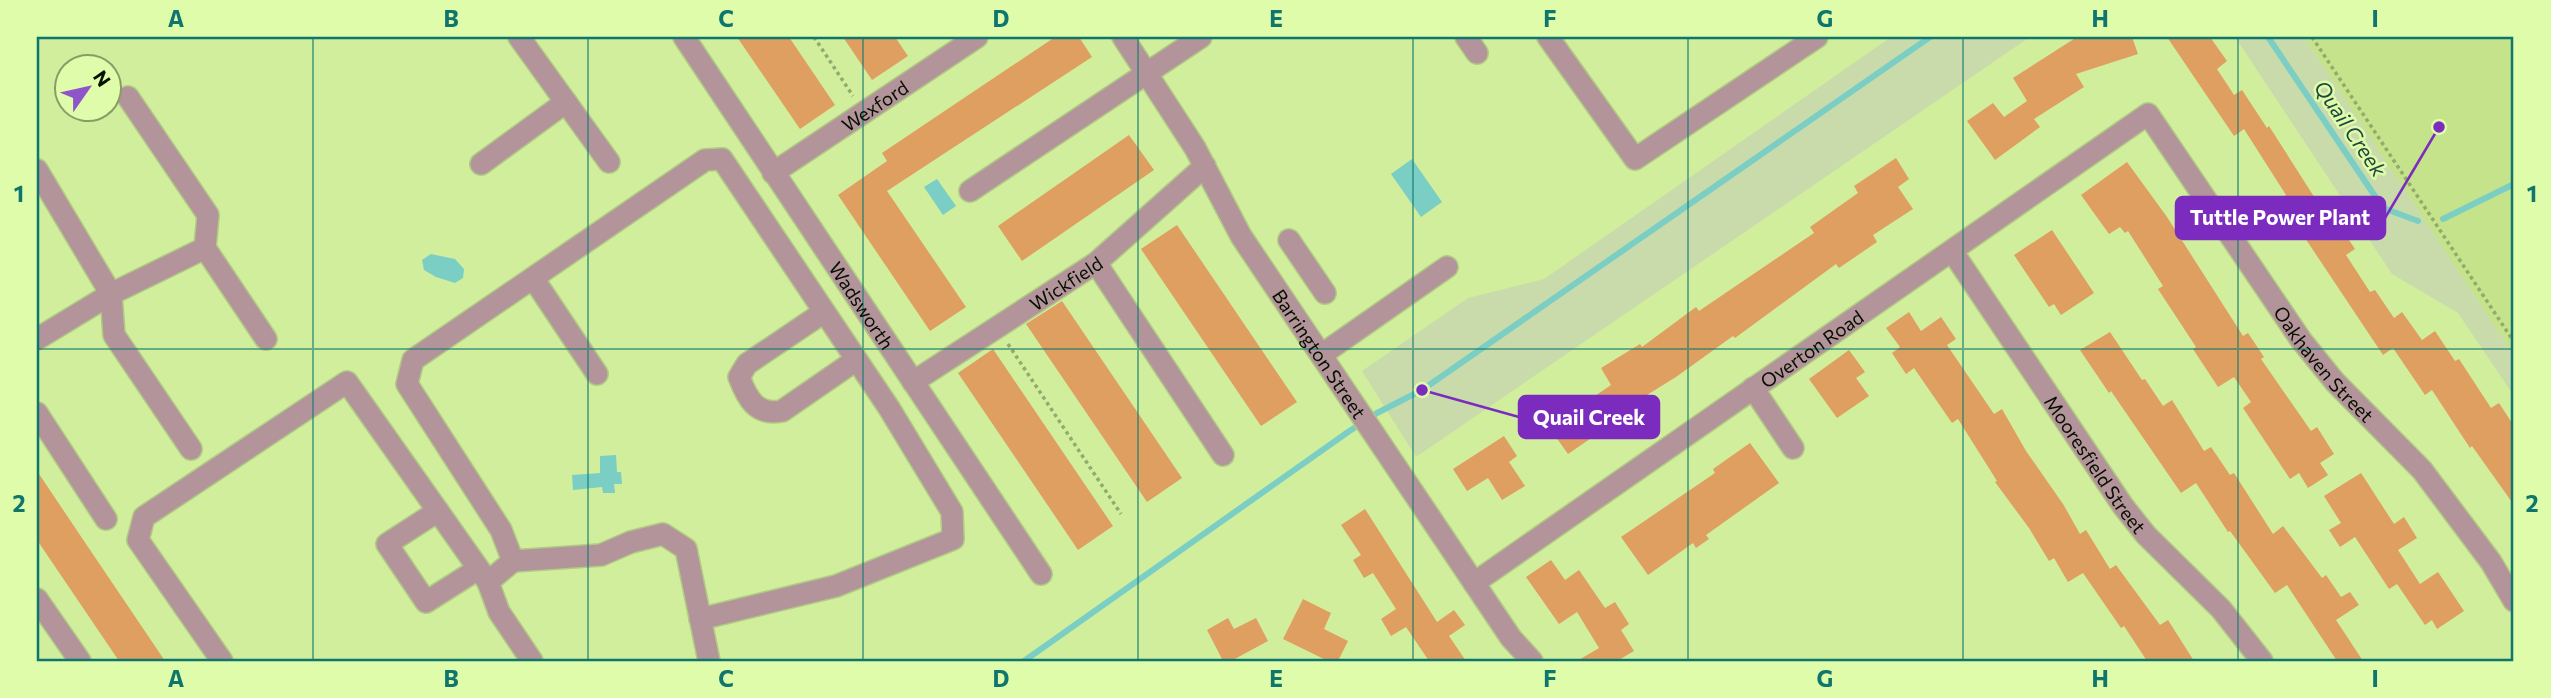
<svg xmlns="http://www.w3.org/2000/svg" width="2551" height="698" font-family="Commissioner,sans-serif">
  <style>
    .built { fill: #c4e38a }
    .green { fill: #c9dbaa }
    .water { fill: #7acec3 }
    .lines { fill: none; stroke-linecap: round; stroke-linejoin: round }
    .stream { stroke: #7acec3; stroke-width: 6 }
    .building { fill: #de9f60 }
    .minor-casing { stroke: #b1ca84; stroke-width: 24 }
    .path { stroke: #94aa6d; stroke-width: 3.5; stroke-dasharray: 3.5 3.5; stroke-linecap: butt }
    .minor { stroke: #b2949a; stroke-width: 21 }
    .grid { fill: none; stroke: #0f766e; stroke-width: 2; stroke-opacity: 0.55 }
    .labels { text-anchor: middle; dominant-baseline: central; stroke-width: 5; stroke-linejoin: round; paint-order: stroke }
    .street-label { font-size: 19px; fill: #070f00; stroke: #defcaa }
    .water-label { font-size: 21px; font-style: italic; fill: #1f4641; stroke: #defcaa }
    .leader { fill: none; stroke: #7b2cbf; stroke-width: 2.5 }
    .callout-dot { fill: #7b2cbf; stroke: #defcaa; stroke-width: 2.5 }
    .callout { fill: #7b2cbf; stroke: #7b2cbf; stroke-width: 2.5 }
    .callout-label { font-size: 21px; text-anchor: middle; font-weight: bold; fill: #fff }
    .neatline { fill: none; stroke: #0f766e; stroke-width: 2.5 }
    .grid-label { font-size: 23px; text-anchor: middle; font-weight: bold; fill: #0f766e }
  </style>
  <rect width="100%" height="100%" fill="#d1ee9d"/>
  <path class="built" d="M2304,37h210v318l-92,-138z"/>
  <g class="green">
    <path d="M1891,37h139l-614,420 -54,-86 106,-73 76,-19z"/>
    <path d="M2235,37h69l210,318v41l-56,-83 -66,-39z"/>
  </g>
  <g class="water">
    <path d="M1412,159l30,43 -21,15 -30,-43z"/>
    <path d="M937,179l19,27 -13,9 -19,-28z"/>
    <path d="M431,254l24,5 9,10 -1,9 -8,5 -19,-6 -12,-7 -2,-10z"/>
    <path d="M616,455l1,17h4l1,12h-8l1,9h-12l-1,-6 -29,3 -1,-15 28,-2v-17z"/>
  </g>
  <g class="lines">
    <g class="stream">
      <path d="M2268,37l115,171 35,13"/>
      <path d="M2443,219l71,-35"/>
      <path d="M1024,661l324,-229 29,-19 45,-23 508,-353"/>
    </g>
  </g>
  <g class="building">
    <path d="M737,37h52l46,68 -35,24z"/>
    <path d="M843,37h52l13,19 -36,24z"/>
    <path d="M1055,37h24l13,20 -205,134 79,116 -36,24 -92,-136 49,-34 -5,-8z"/>
    <path d="M2077,37h55l6,17 -62,20 8,13 -50,32 6,8 -45,33 -28,-39 26,-18 11,14 23,-16 -14,-23z"/>
    <path d="M2167,37h43l17,24 -10,8 17,26 8,-5 25,38 2,-2 49,77 9,-6 12,19 -4,3 20,30 -9,6 24,37 5,-2 19,28 8,-6 20,28 13,-9 20,30 4,-2 32,49 8,-5 15,23v79l-42,-59 -2,2 -38,-58 -7,5 -32,-47 -10,7 -104,-156 7,-4 -42,-66 -10,7z"/>
    <path d="M1129,135l25,35 -132,91 -24,-35z"/>
    <path d="M1896,158l13,21 -11,8 15,22 -40,26 4,7 -38,26 -3,-4 -101,74 -2,-2 -57,41 -63,39 3,5 -48,33 -27,-38 24,-17 8,12 38,-26 -10,-17 39,-24 2,3 54,-40 3,4 115,-78 -4,-6 48,-34 -4,-7z"/>
    <path d="M2127,162l40,55 76,119 5,-3 16,24 -3,2 50,72 6,-4 17,27 -14,9 8,12 -20,13 -9,-15 -9,6 -47,-71 8,-6 -17,-25 -16,10 -25,-38 3,-2 -38,-58 5,-3 -35,-55 -3,2 -5,-6 -11,7 -28,-39z"/>
    <path d="M1177,225l120,177 -36,24 -120,-177z"/>
    <path d="M2052,230l42,63 -33,22 -7,-11 -5,3 -35,-52z"/>
    <path d="M1062,301l120,177 -35,24 -121,-178z"/>
    <path d="M1909,312l12,19 20,-14 15,22 -9,6 47,69 8,-5 24,42 37,53 17,30 6,-4 24,39 6,-4 44,60 8,-5 26,41h-47l-23,-35 -3,2 -38,-55 -15,9 -14,-24 -5,3 -20,-33 -34,-46 2,-1 -39,-62 -6,4 -38,-55 -8,6 -14,-21 8,-6 -14,-19z"/>
    <path d="M2110,332l32,48 3,-1 18,27 9,-6 32,51 7,-4 19,28 4,-2 39,61 10,-8 39,52 4,-3 15,22 9,-5 9,13 -23,15 27,41h-26l-50,-76 -12,8 -45,-62 -2,1 -32,-49 -15,10 -70,-102 -2,2 -29,-43z"/>
    <path d="M993,349l120,177 -35,24 -120,-177z"/>
    <path d="M1849,350l16,22 -9,6 13,18 -32,22 -28,-39z"/>
    <path d="M1504,436l13,20 -8,6 16,24 -23,14 -14,-22 -21,13 -14,-22z"/>
    <path d="M1750,443l29,40 -73,52 3,4 -13,9 -3,-5 -45,32 -27,-38 94,-64 -2,-4z"/>
    <path d="M37,471l47,70 81,120h-46l-82,-121z"/>
    <path d="M2361,473l33,51 10,-7 13,21 -19,12 22,34 18,-12 26,39 -27,18 -5,-9 -7,5 -28,-41 -8,5 -34,-52 -15,10 -11,-17 12,-7 -17,-27z"/>
    <path d="M1365,509l72,113 17,-12 11,15 -16,11 17,25h-37l-23,-34 -15,9 -10,-17 15,-10 -23,-36 -9,5 -11,-18 8,-5 -20,-30z"/>
    <path d="M1551,560l14,20 14,-10 26,38 10,-6 14,22 -8,6 13,21 -17,10h-40l22,-13 -22,-36 -18,12 -33,-47z"/>
    <path d="M1303,599l28,14 -7,16 24,12 -10,20h-10l-45,-22z"/>
    <path d="M1228,618l6,11 22,-11 12,23 -37,20h-8l-16,-31z"/>
  </g>
  <g class="lines">
    <g class="minor-casing">
      <g id="minor">
        <path d="M519,37l90,125"/>
        <path id="s1" d="M684,37l357,537"/>
        <path id="s2" d="M1123,37l72,111 46,88 270,402 21,23"/>
        <path d="M1466,37l11,16"/>
        <path d="M1548,37l87,122 182,-122"/>
        <path d="M481,164l85,-62"/>
        <path d="M37,170l74,124 3,41 77,114"/>
        <path id="s3" d="M773,173l204,-136"/>
        <path d="M970,191l231,-154"/>
        <path d="M1289,240l36,53"/>
        <path d="M205,248l61,91"/>
        <path id="s4" d="M1952,251l171,255 23,29 75,74 41,52"/>
        <path d="M1096,263l127,192"/>
        <path d="M533,278l64,96"/>
        <path d="M824,312l-77,52 -8,13c8,21 17,39 43,34l74,-51"/>
        <path d="M37,339l74,-45 94,-46 3,-33 -80,-118"/>
        <path d="M1321,355l126,-88"/>
        <path id="s5" d="M913,382l183,-119 109,-97"/>
        <path d="M1753,388l40,60"/>
        <path d="M37,413l69,106"/>
        <path d="M438,511l-51,33 39,58 52,-33"/>
        <path d="M513,561l-25,21 11,30 33,49"/>
        <path id="s6" d="M1474,583l674,-469 153,226 34,42 87,88 69,92 23,39"/>
        <path d="M37,599l43,62"/>
        <path d="M700,619l136,-33 117,-47 -1,-27 -63,-104 -167,-249 -17,1 -292,200 -6,24 94,146 12,31 88,-6 30,-13 32,-8 23,15 23,112"/>
        <path d="M222,661l-84,-121 6,-23 203,-135 141,200"/>
      </g>
    </g>
    <g class="path">
      <path d="M814,37l39,59"/>
      <path d="M2312,37l202,305"/>
      <path d="M1008,344l113,170"/>
    </g>
    <use href="#minor" class="minor"/>
  </g>
  <path class="grid" d="M313,37v624M588,37v624M863,37v624M1138,37v624M1413,37v624M1688,37v624M1963,37v624M2238,37v624M37,349h2477"/>
  <g class="labels">
    <g class="street-label">
      <text stroke="none"><textPath href="#s3" startOffset="122">Wexford</textPath></text>
      <text stroke="none"><textPath href="#s5" startOffset="182">Wickfield</textPath></text>
      <text stroke="none"><textPath href="#s1" startOffset="322">Wadsworth</textPath></text>
      <text stroke="none"><textPath href="#s6" startOffset="411">Overton Road</textPath></text>
      <text stroke="none"><textPath href="#s2" startOffset="373">Barrington Street</textPath></text>
      <text stroke="none"><textPath href="#s6" startOffset="1127">Oakhaven Street</textPath></text>
      <text stroke="none"><textPath href="#s4" startOffset="257">Mooresfield Street</textPath></text>
    </g>
    <g class="water-label">
      <text transform="translate(2351 128) rotate(56)">Quail Creek</text>
    </g>
  </g>
  <path class="leader" d="M2439 127L2385 218M1422 390L1519 417"/>
  <g class="callout-dot">
    <circle cx="2439" cy="127" r="7"/>
    <circle cx="1422" cy="390" r="7"/>
  </g>
  <g class="callout">
    <rect x="2176" y="197" width="209" height="42" rx="7"/>
    <rect x="1519" y="396" width="140" height="42" rx="7"/>
  </g>
  <g class="callout-label">
    <text x="2280" y="225">Tuttle Power Plant</text>
    <text x="1589" y="425">Quail Creek</text>
  </g>
  <rect width="2551" height="698" fill="none" stroke="#defcaa" stroke-width="77"/>
  <g transform="translate(88 88) rotate(56)"><circle r="33" fill="#defcaa" stroke="#889d66" stroke-width="2"/>
  <path d="M0-5L12 26L0 18L-12 26Z" fill="#9054ca"/>
  <text y="-10" font-size="19" font-weight="bold" text-anchor="middle" fill="#070f00">N</text>
  </g>
  <rect x="38" y="38" width="2474" height="622" class="neatline"/>
  <g class="grid-label">
    <text x="176" y="27">A</text>
    <text x="451" y="27">B</text>
    <text x="726" y="27">C</text>
    <text x="1001" y="27">D</text>
    <text x="1276" y="27">E</text>
    <text x="1550" y="27">F</text>
    <text x="1825" y="27">G</text>
    <text x="2100" y="27">H</text>
    <text x="2375" y="27">I</text>
    <text x="19" y="202">1</text>
    <text x="2532" y="202">1</text>
    <text x="19" y="512">2</text>
    <text x="2532" y="512">2</text>
    <text x="176" y="687">A</text>
    <text x="451" y="687">B</text>
    <text x="726" y="687">C</text>
    <text x="1001" y="687">D</text>
    <text x="1276" y="687">E</text>
    <text x="1550" y="687">F</text>
    <text x="1825" y="687">G</text>
    <text x="2100" y="687">H</text>
    <text x="2375" y="687">I</text>
  </g>
</svg>
